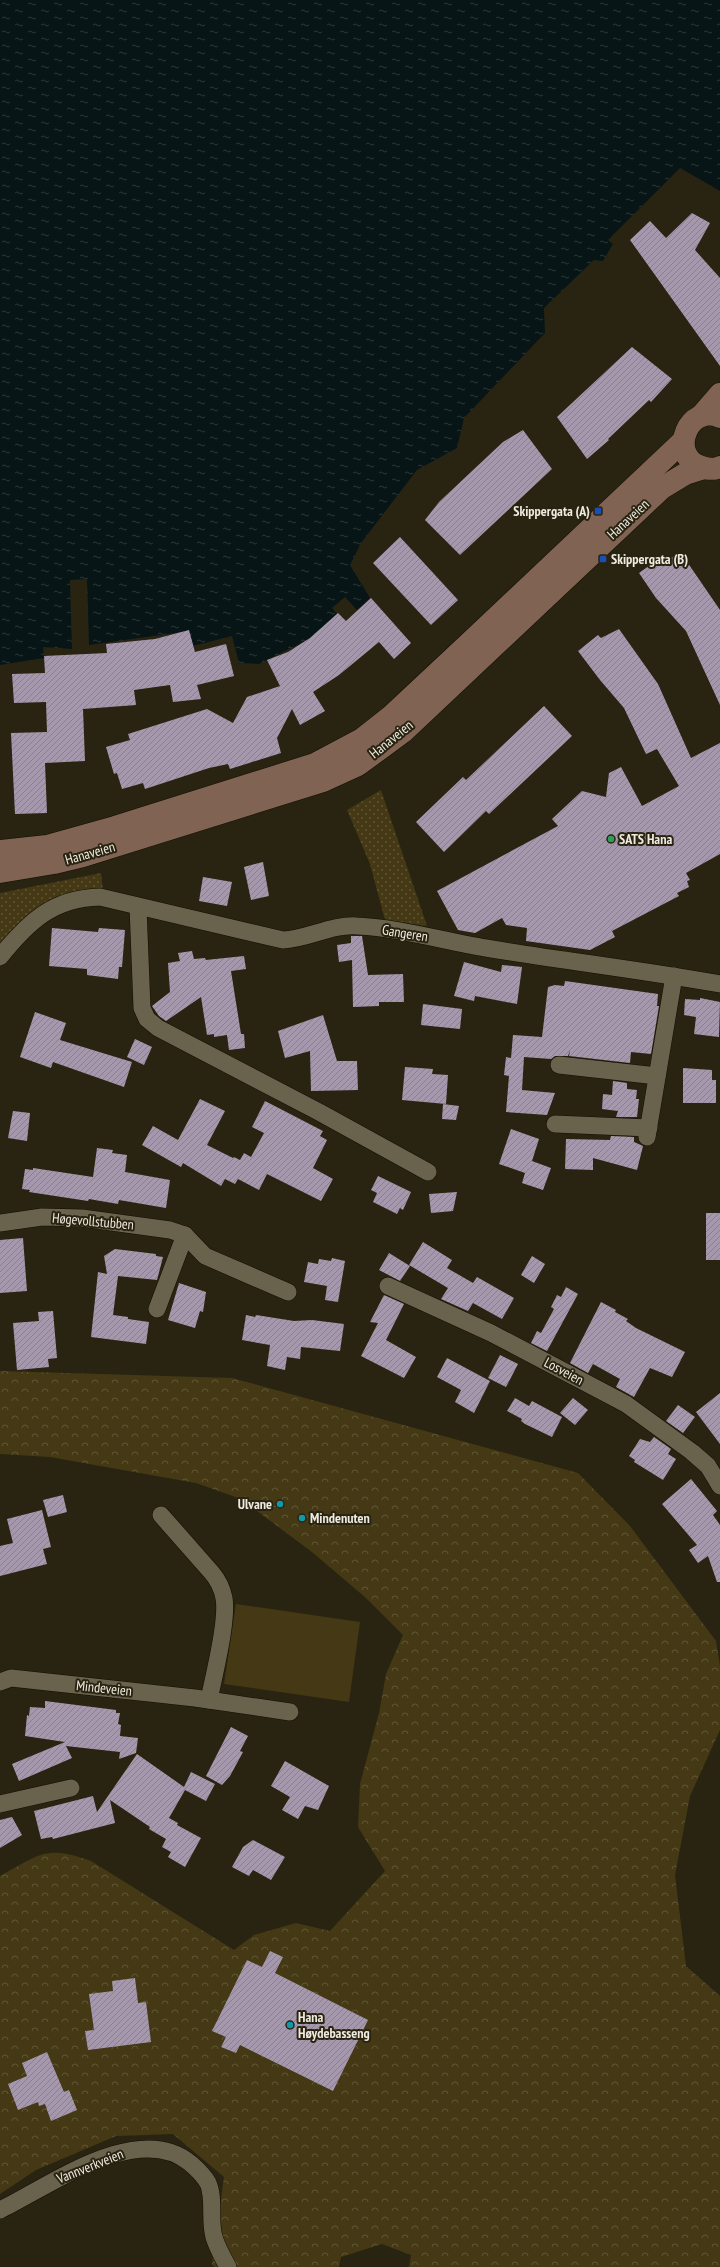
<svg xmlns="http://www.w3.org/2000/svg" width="720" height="2267" font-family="'PT Sans Narrow',sans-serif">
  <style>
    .grass { fill: #443914 }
    .forest { fill: url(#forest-crowns) }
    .park { fill: url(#park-dots) }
    .water { fill: url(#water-ripples) }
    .building { fill: url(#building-hatch) }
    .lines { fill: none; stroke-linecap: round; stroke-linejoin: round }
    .street-casing { stroke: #120d00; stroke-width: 18 }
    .secondary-casing { stroke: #120d00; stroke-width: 23 }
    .street { stroke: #69624d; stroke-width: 17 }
    .secondary { stroke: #816353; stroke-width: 22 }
    .transit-dot { fill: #1a4fb4; stroke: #292411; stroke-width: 1.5 }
    .leisure-dot { fill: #2e9e5b; stroke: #292411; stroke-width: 1.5 }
    .culture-dot { fill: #0f9aa8; stroke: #292411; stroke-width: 1.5 }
    .labels { text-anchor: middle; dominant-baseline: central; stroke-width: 4; stroke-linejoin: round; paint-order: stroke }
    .poi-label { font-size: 14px; font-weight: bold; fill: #eeeadf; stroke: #292411; text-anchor: start }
    .street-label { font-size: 14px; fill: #eeeadf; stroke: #292411 }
  </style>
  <defs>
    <pattern id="forest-crowns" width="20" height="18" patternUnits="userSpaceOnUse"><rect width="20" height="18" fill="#443914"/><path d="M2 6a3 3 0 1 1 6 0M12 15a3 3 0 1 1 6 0" fill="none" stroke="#5f5636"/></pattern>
    <pattern id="park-dots" width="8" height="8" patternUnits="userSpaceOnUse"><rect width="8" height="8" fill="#443914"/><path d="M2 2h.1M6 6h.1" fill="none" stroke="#5f5636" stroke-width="1.8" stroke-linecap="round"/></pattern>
    <pattern id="water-ripples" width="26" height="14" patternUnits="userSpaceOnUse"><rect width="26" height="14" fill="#071516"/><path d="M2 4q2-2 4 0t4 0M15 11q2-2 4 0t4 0" fill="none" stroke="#2b3737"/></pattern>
    <pattern id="building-hatch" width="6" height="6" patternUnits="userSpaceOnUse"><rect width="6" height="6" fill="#a698ac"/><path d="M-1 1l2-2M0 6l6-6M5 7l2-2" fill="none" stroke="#8a7f8c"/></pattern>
  </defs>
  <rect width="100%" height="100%" fill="#292411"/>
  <path class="grass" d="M236,1604l124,18 -11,80 -125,-18z"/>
  <path class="forest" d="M0,1371l232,7 346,95 52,53 86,115 4,25v64l-30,66 -15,79 11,91 34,30v271h-311l2,-12 -29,-11 -41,13 -2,10h-125l-2,-3 12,-87 -51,-43 -57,2 -80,34 -36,24v-318c41,-22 45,-31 91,-15l143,89 20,-15 42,-12 34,8 55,-60 -27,-44 2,-43 19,-71 7,-39 17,-39 -37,-37 -54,-46 -71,-53 -45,-16 -62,-11 -84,-15 -50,-3z"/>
  <g class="park">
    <path d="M381,790l46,136 -42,-6 -15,-56 -23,-54z"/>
    <path d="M101,873l2,18 -103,55v-53z"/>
  </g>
  <path class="water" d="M0,0h720v191l-40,-23 -72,72 5,4 -10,17 -9,-1 -50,48 1,25 -81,85 -7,30 -40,22 -56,73 -11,22 20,33 -13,12 -12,-13 -13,11 6,7 -31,25 -48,24 -20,-1 -7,-27 -39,10 -4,-15 -100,14 -2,-66 -17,1 2,69 -29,-2 1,11 -44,7z"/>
  <g class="building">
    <path d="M692,213l18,10 -15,27 25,28v88l-90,-126 20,-19 16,17z"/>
    <path d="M632,347l40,32 -21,23 -2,-2 -41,39 1,1 -22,19 -30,-42z"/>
    <path d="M523,430l29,39 -92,86 -35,-35 14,-18 64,-60z"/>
    <path d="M400,537l58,63 -27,25 -58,-62z"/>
    <path d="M681,553l39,57v95l-34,-74 -30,-33 -17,-25 21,-15 2,4z"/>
    <path d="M371,598l40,45 -17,16 -15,-17 -40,33 -26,17 12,19 -25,14 -8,-16 -15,29 4,15 -51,16 -2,-5 -19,4 -64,21 -2,-6 -21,6 -5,-16 -3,1 -8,-27 24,-7 -2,-6 79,-25 26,14 14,-26 33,-11 -13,-26 21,-8 22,-14 28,-25 8,8z"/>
    <path d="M619,629l39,55 33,74 29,-15v111l-34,19 4,7 -3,1 2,6 -12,6 2,3 -67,35 3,6 -25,13 -64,-9 1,-13 -21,-3 -4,-7 -27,15 -17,-3 -21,-39 121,-65 -6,-7 30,-28 24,6 3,-24 12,-6 21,39 37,-20 -22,-37 -11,5 -22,-46 -24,-28 -22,-29 20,-16 3,3z"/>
    <path d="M189,630l6,22 31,-8 8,32 -37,9 4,14 -28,3 -3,-17 -36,5 2,15 -53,4 2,52 -40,2 2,50 -32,1 -4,-81 36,-1 -1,-30 -32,1 -2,-29 33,-1 -1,-17 63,-3 -1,-9 49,-5z"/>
    <path d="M544,706l28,30 -83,78 -3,-3 -42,41 -28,-30 47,-45 3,3z"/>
    <path d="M263,862l6,34 -18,4 -7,-33z"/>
    <path d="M203,877l29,5 -5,24 -28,-5z"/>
    <path d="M52,928l46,4 1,-4 26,2 -3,37h-3l-1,12 -31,-4v-6l-38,-3z"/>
    <path d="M351,936h11l6,39 35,-1 1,28h-25v4l-26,1 -1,-47 -13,2 -2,-17 14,-2z"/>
    <path d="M192,951l2,8 11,-1 1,2 38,-4 2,13 -15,2 10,63h3l1,14 -16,2 -2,-15 -13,2v-3l-7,1 -6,-38 -35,24 -7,-5 -7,-10 18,-14 -2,-29 12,-2 -2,-8z"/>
    <path d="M464,962l37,10 1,-7 20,2 -5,37 -42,-8 -1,5 -20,-5z"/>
    <path d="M565,981l93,13 -1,12h2l-8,48 -20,-2 -1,11 -61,-7 1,-6 -2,6h-13l-4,3 -27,-2 -2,33 33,3 -8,22 -41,-3 3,-36 -5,-1 2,-18 5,1 2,-23 29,2 6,-50 7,-2 9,1z"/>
    <path d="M700,998l20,4 -1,35 -25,-3 2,-17 -12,-2 1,-16 15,1z"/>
    <path d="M423,1004l39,5 -2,20 -39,-4z"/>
    <path d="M35,1012l31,11 -6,17 72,22 -8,25 -71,-25 -2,6 -31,-11z"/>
    <path d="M323,1015l14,46h20l1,29 -47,1 -1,-40 -25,7 -7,-27z"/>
    <path d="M135,1039l17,8 -8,18 -17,-8z"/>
    <path d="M405,1067l28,2 -1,5 16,1 -2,29 -44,-4z"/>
    <path d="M683,1068l29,2v10h4v23h-33z"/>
    <path d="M613,1081l14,2v6l10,1 -1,9h3l-2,18h-21l2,-6 -16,-2 1,-15 9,1z"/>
    <path d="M200,1099l25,12 -18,34 26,13 1,-1 6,3 4,-7 7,4 13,-24 -12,-6 13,-26 58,30 -3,5 7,4 -14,28 20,11 -12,22 -54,-27 -8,16 -21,-11 -3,5 -10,-5 -4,7 -38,-23 -2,4 -39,-22 11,-19 25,14z"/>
    <path d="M443,1104l16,2 -3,14 -14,-1z"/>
    <path d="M13,1111l17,2 -3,28 -19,-3z"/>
    <path d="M511,1129l28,10 -7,22 19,7 -8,22 -21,-7 3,-10 -26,-9z"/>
    <path d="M611,1136l23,1v5l9,4 -6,24 -44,-12v12l-28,-1 1,-30 44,1z"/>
    <path d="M97,1148l16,2 -1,3 15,2 -2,17 45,8 -4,28 -47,-8 -1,4 -29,-5 -1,2 -59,-9 1,-2 -8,-1 3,-20 8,1v-2l60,9z"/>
    <path d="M378,1176l33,16 -8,18 -3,-2 -3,6 -24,-12 4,-9 -6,-3z"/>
    <path d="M457,1192l-4,19 -22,2 -2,-19z"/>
    <rect x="706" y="1213" width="14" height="47"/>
    <path d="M23,1238l4,53 -27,2v-53z"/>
    <path d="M423,1242l29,18 -5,8 26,15 4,-6 37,21 -12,21 -29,-16 -5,8 -27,-12 7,-11 -39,-23z"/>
    <path d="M115,1249l41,5v2l7,1 -6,23 -39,-4 -5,39 15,2v2l21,3 -3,22 -55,-7 7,-65 9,2 -3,-18z"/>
    <path d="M389,1253l21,13 -10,15 -21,-11z"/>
    <path d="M532,1256l13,8 -11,19 -13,-8z"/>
    <path d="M332,1258l13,3 -7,41 -13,-2 2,-14 -23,-4 4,-20 10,2 1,-5 12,2z"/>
    <path d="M179,1283l27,9 -3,20 -3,-1 -5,17 -27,-8z"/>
    <path d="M566,1287l12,7 -31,57 -16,-8 6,-12 4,2 13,-24 -3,-2 6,-12 4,2z"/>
    <path d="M384,1295l20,9 -18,36 30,17 -12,21 -43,-22 17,-33 -8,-1z"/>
    <path d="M601,1302l15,8 -1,2 13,7 -2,2 10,7 49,24 -13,25 -22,-9 -16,29 -18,-10 4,-8 -27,-15 -5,9 -18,-10z"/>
    <path d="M53,1311l4,47 -9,1 1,8 -32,3 -4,-47 26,-2 -1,-9z"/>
    <path d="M246,1315l9,2 1,-2 38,6 18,-1 32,4 -4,27 -39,-4 -1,12 -13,-2 -2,13 -18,-4 3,-21 -28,-5z"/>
    <path d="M500,1355l18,9 -12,23 -18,-9z"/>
    <path d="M447,1358l43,23 -16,32 -19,-11 6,-12 -24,-13z"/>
    <path d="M720,1393v51l-24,-32z"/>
    <path d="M515,1398l14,8 3,-5 30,16 -10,20 -27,-13 -4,-3 1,-2 -15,-8z"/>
    <path d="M573,1398l15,12 -13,15 -15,-12z"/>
    <path d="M678,1405l17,12 -12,16 -17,-12z"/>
    <path d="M654,1437l17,12 -3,5 8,5 -13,21 -29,-18 1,-2 -6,-4 11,-17 10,3z"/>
    <path d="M691,1479l26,32 -4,4 7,10v57h-3l-9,-26 -10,7 -9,-13 8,-5 -35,-41z"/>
    <path d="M63,1495l4,17 -19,5 -5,-17z"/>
    <path d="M42,1510l9,37 -8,2 4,15 -47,12v-30l13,-3 -6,-24z"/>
    <path d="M45,1701l71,9v3h4l-2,11 3,1 -1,11 18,2 -2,15 -17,6 1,-7 -54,-6 6,12 -53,23 -7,-17 53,-22 -40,-6 2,-21 2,1 1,-9 15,1z"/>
    <path d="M231,1727l17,9 -8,15 3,1 -13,24 -8,9 -16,-9z"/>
    <path d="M137,1754l47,33 7,-15 24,12 -9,17 -21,-11 -16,28 9,5 -1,2 24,13 -16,29 -17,-10 3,-5 -9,-5 4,-8 -17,-10 1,-2 -40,-27 5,23 -62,16 -1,-2 -11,2 -7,-28 59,-15 4,16z"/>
    <path d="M285,1761l44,25 -11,24 -13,-4 -7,13 -16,-9 8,-13 -19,-11z"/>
    <path d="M12,1817l10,18 -22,13v-28z"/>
    <path d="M253,1840l32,17 -14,23 -18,-10 -4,6 -17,-9 11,-20z"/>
    <path d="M270,1951l13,6 -8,16 93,47 -35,71 -93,-46 -4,8 -15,-6 5,-10 -14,-6 35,-71 15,7z"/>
    <path d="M135,1978l3,25 8,-1 5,40 -63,8 -3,-19 9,-1 -5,-36 24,-3 -1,-10z"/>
    <path d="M47,2052l17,40 5,-2 8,20 -26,11 -6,-17 -6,2 -1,-4 -20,8 -10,-26 19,-8 -5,-13z"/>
  </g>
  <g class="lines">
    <g class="street-casing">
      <g id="street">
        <path d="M138,907l4,101 5,11 11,9 161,84 109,60"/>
        <path d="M0,957c28,-35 53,-59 100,-60l183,43c25,-1 49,-16 74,-14 44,2 86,15 129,22 78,13 156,22 234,36"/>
        <path d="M559,1065l98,11"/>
        <path d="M555,1124l94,4"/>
        <path d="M647,1137l27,-161"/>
        <path d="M0,1223l42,-6 40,1 88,12 15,5 20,21 83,36"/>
        <path d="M388,1286l103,47 135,71 66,48 16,14 12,20"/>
        <path d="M157,1309l28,-74"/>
        <path d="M161,1515l51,58c6,7 10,15 12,25 4,22 -10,77 -15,102"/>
        <path d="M0,1682l11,-4 184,20 95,14"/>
        <path d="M0,1804l71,-16"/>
        <path d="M0,2210c48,-23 138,-90 190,-47 7,6 13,11 18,20 7,15 1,37 6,54 3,10 9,21 14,30"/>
      </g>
    </g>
    <g class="secondary-casing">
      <g id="secondary">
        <path d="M701,416l19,-22"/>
        <path d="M720,417c-31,-14 -52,36 -21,49 7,3 14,4 21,1"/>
        <path d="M0,851l47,-5 68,-19 200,-63 47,-25 28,-22 77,-72 216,-204"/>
        <path d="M0,872l54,-9 29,-7 240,-75 35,-16 45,-33 259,-244 23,-14 19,-6"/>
      </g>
    </g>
    <use href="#street" class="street"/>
    <use href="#secondary" class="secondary"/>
  </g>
  <g class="transit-dot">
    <rect x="594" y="507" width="8" height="8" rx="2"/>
    <rect x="599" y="555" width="8" height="8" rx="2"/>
  </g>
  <circle class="leisure-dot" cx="611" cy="839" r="4"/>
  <g class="culture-dot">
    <circle cx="280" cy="1504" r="4"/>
    <circle cx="302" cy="1518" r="4"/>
    <circle cx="290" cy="2025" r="4"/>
  </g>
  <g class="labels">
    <g class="poi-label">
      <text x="590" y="511" text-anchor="end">Skippergata (A)</text>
      <text x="611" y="559">Skippergata (B)</text>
      <text x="619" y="839">SATS Hana</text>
      <text x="272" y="1504" text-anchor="end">Ulvane</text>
      <text x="310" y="1518">Mindenuten</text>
      <text x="298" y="2017">Hana<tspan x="298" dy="16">Høydebasseng</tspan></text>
    </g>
    <g class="street-label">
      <text transform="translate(628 519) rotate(-43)">Hanaveien</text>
      <text transform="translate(391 739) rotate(-39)">Hanaveien</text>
      <text transform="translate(90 853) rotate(-16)">Hanaveien</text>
      <text transform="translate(405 933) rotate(9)">Gangeren</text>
      <text transform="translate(93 1221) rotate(5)">Høgevollstubben</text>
      <text transform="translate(564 1371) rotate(28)">Losveien</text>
      <text transform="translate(104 1688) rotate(6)">Mindeveien</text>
      <text transform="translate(90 2166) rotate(-22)">Vannverkveien</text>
    </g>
  </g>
</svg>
